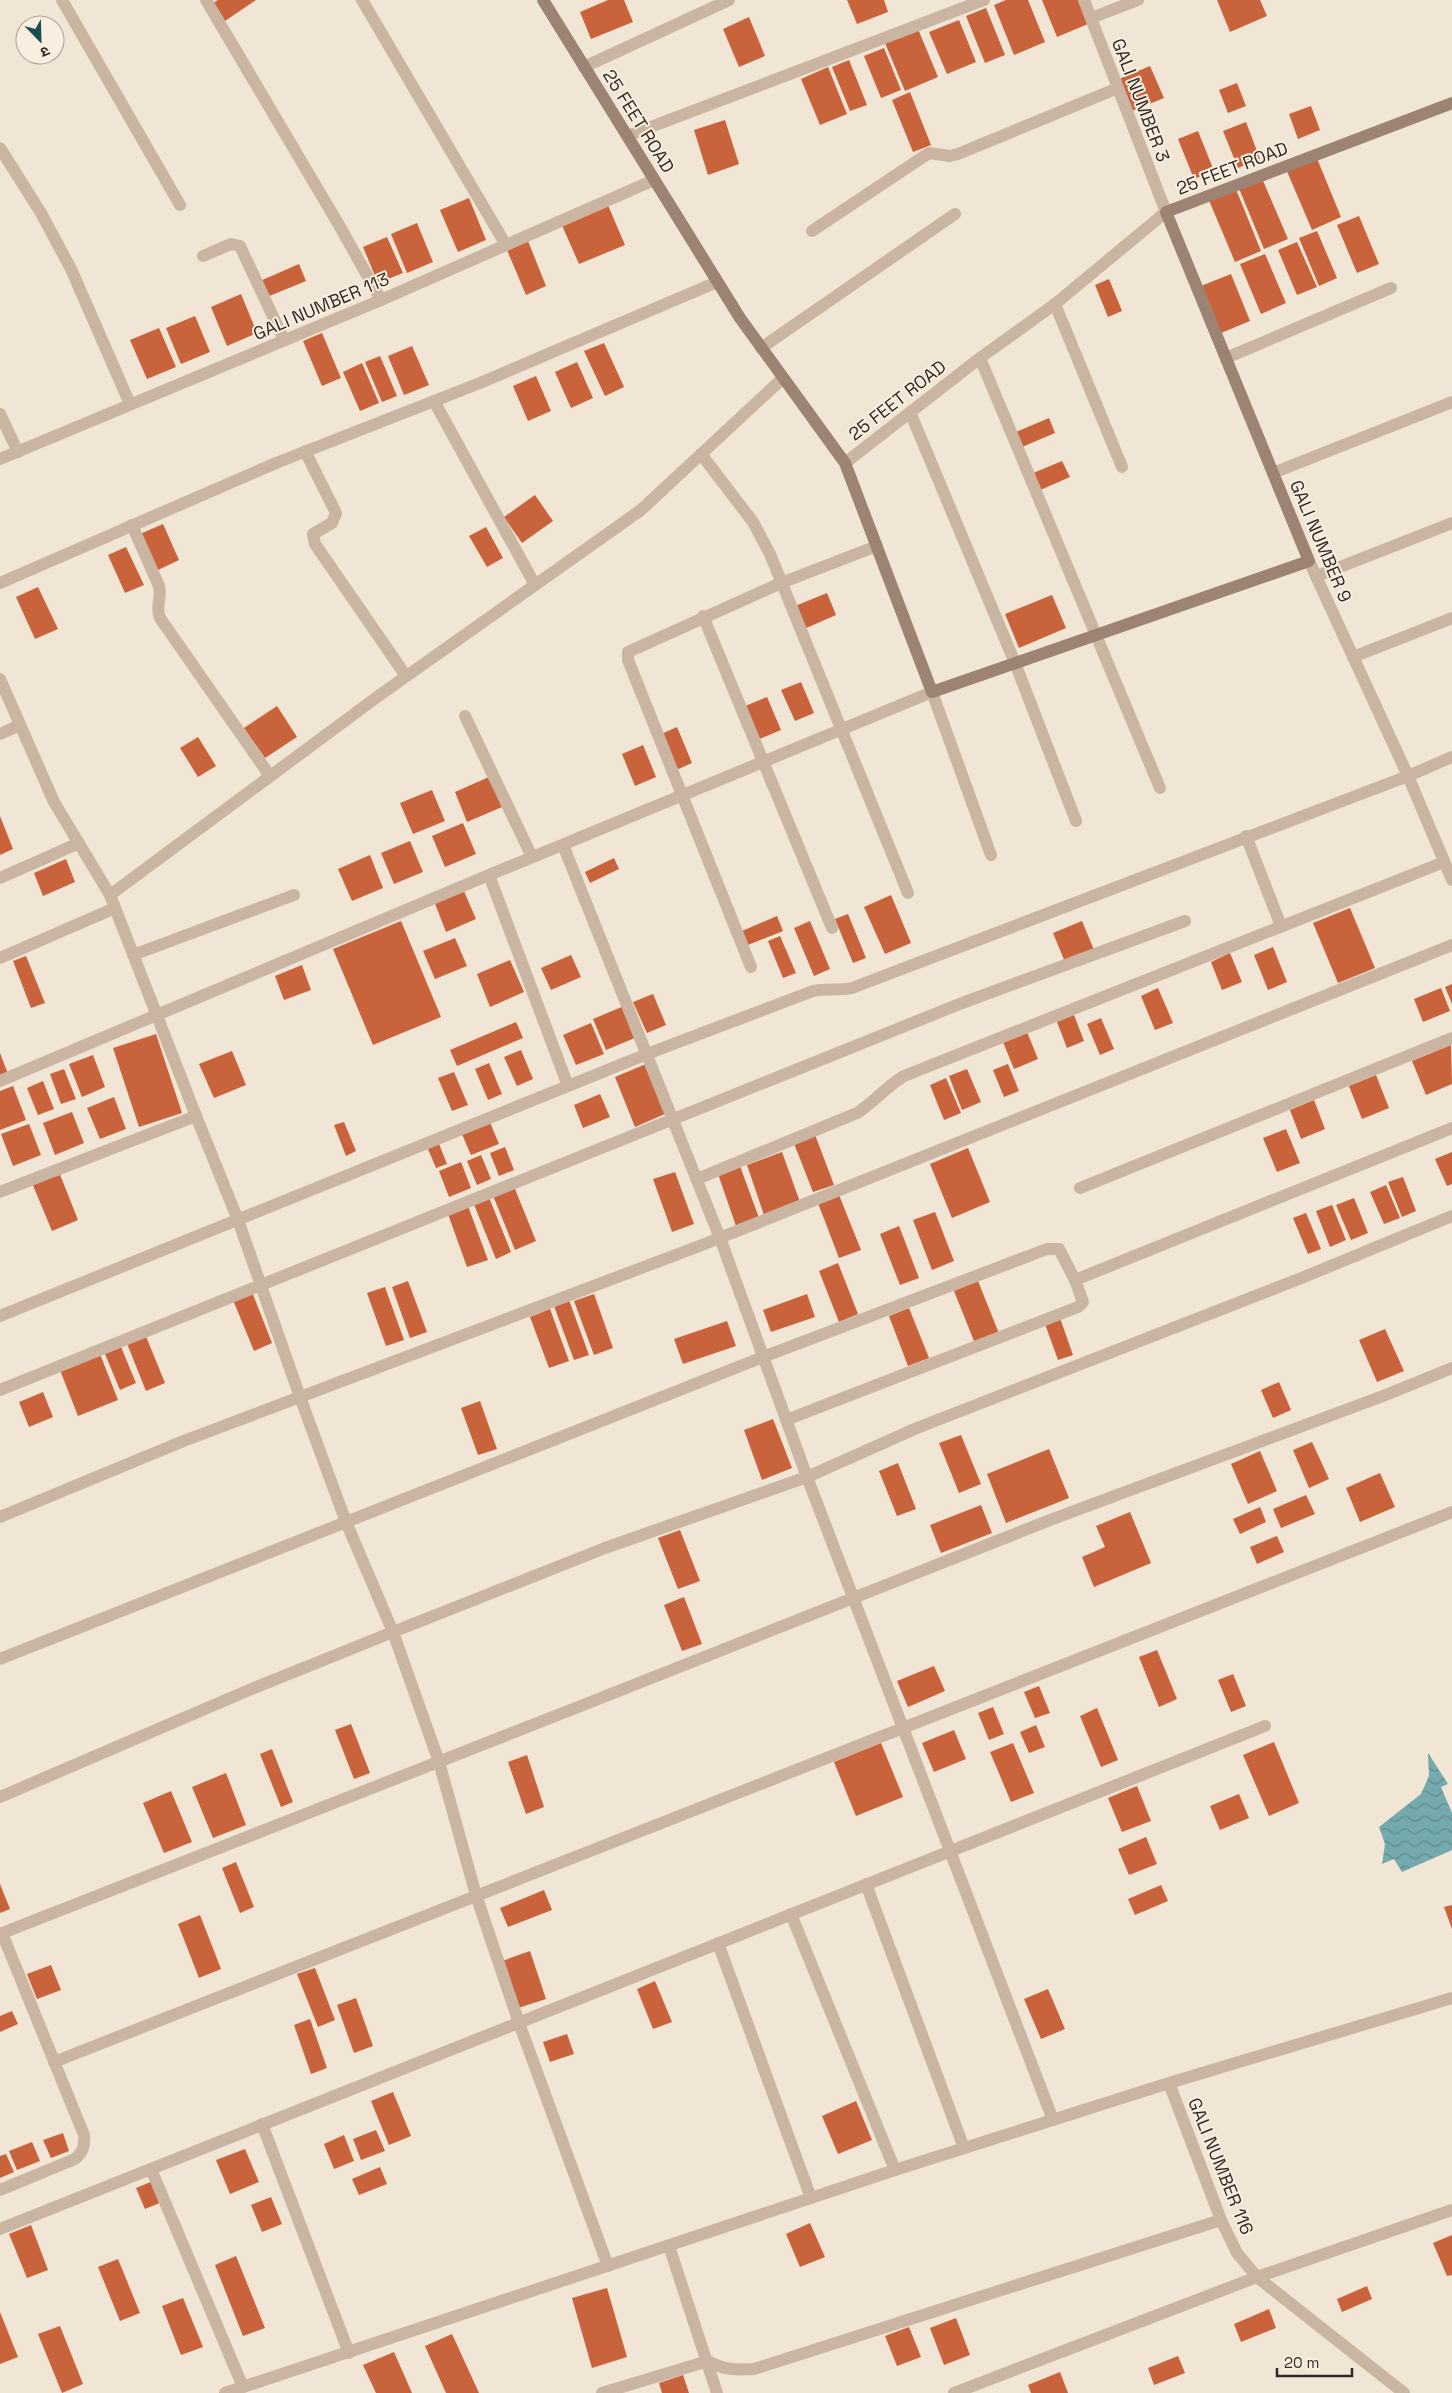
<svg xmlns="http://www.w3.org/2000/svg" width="1452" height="2393" font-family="'Space Grotesk','Noto Sans Devanagari',sans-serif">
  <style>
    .water { fill: url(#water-waves) }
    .building { fill: #c9633b }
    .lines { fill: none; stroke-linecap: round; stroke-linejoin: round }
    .street { stroke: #c9b5a1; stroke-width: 12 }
    .secondary { stroke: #9c8373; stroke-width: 12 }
    .labels { text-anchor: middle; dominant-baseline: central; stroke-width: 4; stroke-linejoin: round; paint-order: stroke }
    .street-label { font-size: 18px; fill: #332924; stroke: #f9efe1 }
  </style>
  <defs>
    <pattern id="water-waves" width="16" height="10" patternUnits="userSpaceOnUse" patternTransform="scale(1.25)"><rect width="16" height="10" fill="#74aaae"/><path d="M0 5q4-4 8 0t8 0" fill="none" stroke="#608a8d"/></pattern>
  </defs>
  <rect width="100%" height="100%" fill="#f1e5d5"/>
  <path class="water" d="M1428,1753l20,31 -7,3 11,26v37l-50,22 -8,-13 -12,5 3,-20 -6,-17 42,-33 8,-18z"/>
  <g class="building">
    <path d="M218,0h38l-34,23 -12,-18z"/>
    <path d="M608,0h16l9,22 -42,17 -11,-27z"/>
    <path d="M847,0h37l4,12 -31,12z"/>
    <path d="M1006,0h22l17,42 -31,13 -20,-50z"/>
    <path d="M1042,0h36l10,24 -31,13z"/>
    <path d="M1217,0h43l7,16 -37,16z"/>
    <path d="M986,8l19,47 -20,8 -19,-47z"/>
    <path d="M749,17l16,39 -26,11 -16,-38z"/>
    <path d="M959,20l17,42 -29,12 -18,-42z"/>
    <path d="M918,29l20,48 -33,14 -20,-48z"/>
    <path d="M884,48l17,42 -20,8 -17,-42z"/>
    <path d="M849,60l18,45 -17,6 -18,-44z"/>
    <path d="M1150,66l14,32 -32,13 -13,-32z"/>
    <path d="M828,67l19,47 -27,11 -19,-46z"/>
    <path d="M1237,83l9,23 -18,7 -9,-23z"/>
    <path d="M910,92l21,53 -18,7 -21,-52z"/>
    <path d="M1311,106l9,24 -22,9 -9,-25z"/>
    <path d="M725,120l14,44 -31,11 -14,-45z"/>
    <path d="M1246,122l14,37 -22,9 -15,-37z"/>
    <path d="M1198,131l16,40 -20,8 -16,-40z"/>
    <path d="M1316,156l25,61 -29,13 -26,-61z"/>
    <path d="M1261,176l27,63 -24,10 -26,-63z"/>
    <path d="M1235,187l26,64 -26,11 -27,-64z"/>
    <path d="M469,198l17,42 -28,12 -18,-42z"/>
    <path d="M607,203l18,42 -46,19 -18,-41z"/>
    <path d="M1359,216l20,48 -22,9 -20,-48z"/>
    <path d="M417,223l16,39 -26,11 -16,-39z"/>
    <path d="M1317,231l20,47 -18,8 -20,-48z"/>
    <path d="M387,237l16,36 -25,10 -15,-36z"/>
    <path d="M528,241l18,45 -20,9 -19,-45z"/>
    <path d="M1297,242l20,45 -20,8 -19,-45z"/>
    <path d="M1265,254l21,49 -25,11 -21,-50z"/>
    <path d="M299,264l7,17 -39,16 -7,-16z"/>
    <path d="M1231,274l19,47 -29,12 -20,-47z"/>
    <path d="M1109,279l13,32 -14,6 -13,-32z"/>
    <path d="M241,294l16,39 -30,13 -16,-39z"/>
    <path d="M195,316l15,36 -29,12 -15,-36z"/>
    <path d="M159,328l17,39 -29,12 -17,-39z"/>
    <path d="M322,333l19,45 -19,8 -19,-45z"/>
    <path d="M604,343l20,44 -19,9 -21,-45z"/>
    <path d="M412,346l17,39 -25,10 -16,-39z"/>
    <path d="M380,356l17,40 -15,6 -17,-40z"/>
    <path d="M577,362l16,36 -22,10 -16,-36z"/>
    <path d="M362,363l17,40 -19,8 -17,-39z"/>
    <path d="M536,376l15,35 -23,10 -15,-35z"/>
    <path d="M1049,418l6,15 -33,14 -6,-15z"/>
    <path d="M1062,461l8,16 -32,14 -7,-17z"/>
    <path d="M535,495l18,26 -31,22 -18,-26z"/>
    <path d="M163,524l16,36 -23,11 -16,-37z"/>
    <path d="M486,527l17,31 -16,9 -18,-31z"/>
    <path d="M126,547l18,38 -19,8 -17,-38z"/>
    <path d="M38,587l20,42 -23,10 -19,-42z"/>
    <path d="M827,593l9,22 -32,14 -9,-23z"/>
    <path d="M1052,595l14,33 -47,20 -14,-34z"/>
    <path d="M801,682l13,31 -19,8 -14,-31z"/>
    <path d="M767,697l14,33 -24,10 -14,-33z"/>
    <path d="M277,706l20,31 -32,21 -21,-30z"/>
    <path d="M677,727l15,36 -18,8 -15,-36z"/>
    <path d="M198,737l18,29 -18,11 -18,-29z"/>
    <path d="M643,745l13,32 -21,9 -13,-32z"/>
    <path d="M489,777l13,30 -35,15 -12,-30z"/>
    <path d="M432,790l13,31 -32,13 -13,-31z"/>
    <path d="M0,816l13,33 -13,6z"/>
    <path d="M463,823l13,31 -31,13 -13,-31z"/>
    <path d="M410,841l13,31 -29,12 -13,-31z"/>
    <path d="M370,855l13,33 -31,13 -14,-32z"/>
    <path d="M614,858l5,11 -29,14 -5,-11z"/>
    <path d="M66,859l9,23 -32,14 -9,-23z"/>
    <path d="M463,889l13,30 -30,13 -12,-31z"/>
    <path d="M891,895l20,48 -26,11 -21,-47z"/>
    <path d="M1350,908l25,60 -37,15 -25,-60z"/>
    <path d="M848,914l18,44 -13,5 -18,-44z"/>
    <path d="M777,916l6,15 -35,14 -6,-14z"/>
    <path d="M401,921l40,96 -68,28 -40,-96z"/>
    <path d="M810,921l20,48 -16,7 -20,-48z"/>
    <path d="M1082,921l12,29 -29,12 -12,-29z"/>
    <path d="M780,936l16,37 -13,5 -15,-37z"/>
    <path d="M455,938l12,28 -32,13 -12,-28z"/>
    <path d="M1273,947l14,35 -19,8 -14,-35z"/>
    <path d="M1230,953l12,29 -20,8 -11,-28z"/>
    <path d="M571,955l10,22 -30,13 -10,-22z"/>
    <path d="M26,956l19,47 -14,5 -18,-47z"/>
    <path d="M510,960l14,32 -34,15 -13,-33z"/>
    <path d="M302,965l9,25 -27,10 -9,-24z"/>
    <path d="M1452,984v20l-7,-17z"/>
    <path d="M1158,988l15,35 -18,7 -14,-34z"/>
    <path d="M1441,988l9,23 -27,11 -9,-23z"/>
    <path d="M653,994l13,31 -19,8 -14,-31z"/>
    <path d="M624,1006l13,31 -31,13 -13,-31z"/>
    <path d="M1074,1015l10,26 -17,7 -10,-26z"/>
    <path d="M1101,1018l13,31 -14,6 -13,-31z"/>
    <path d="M516,1022l7,16 -66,28 -7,-16z"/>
    <path d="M591,1023l13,31 -28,11 -13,-30z"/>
    <path d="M1027,1032l11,27 -24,10 -11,-27z"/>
    <path d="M156,1034l26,79 -43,14 -26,-79z"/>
    <path d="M1451,1045l1,39 -26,11 -14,-34z"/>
    <path d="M521,1050l12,29 -16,7 -13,-29z"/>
    <path d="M232,1051l14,34 -32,13 -15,-34z"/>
    <path d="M0,1053l8,21 -8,3z"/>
    <path d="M93,1055l12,32 -23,10 -13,-33z"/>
    <path d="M489,1063l13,31 -14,6 -13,-31z"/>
    <path d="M646,1064l21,49 -32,14 -20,-50z"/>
    <path d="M1008,1064l11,27 -15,6 -11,-27z"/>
    <path d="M64,1069l12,30 -15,5 -11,-30z"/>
    <path d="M967,1069l14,33 -19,8 -13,-34z"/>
    <path d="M454,1072l14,33 -16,6 -14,-33z"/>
    <path d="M1376,1075l13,33 -27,11 -13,-33z"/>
    <path d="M946,1078l15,35 -17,7 -14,-35z"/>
    <path d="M43,1081l11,28 -16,6 -11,-27z"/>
    <path d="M13,1086l13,34 -26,10v-39z"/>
    <path d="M600,1094l10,23 -27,11 -9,-23z"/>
    <path d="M114,1097l12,32 -26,10 -13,-31z"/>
    <path d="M1314,1100l11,29 -24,10 -11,-29z"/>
    <path d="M72,1112l12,31 -29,12 -12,-32z"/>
    <path d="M489,1120l10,24 -28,11 -10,-23z"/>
    <path d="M344,1122l12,29 -10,5 -12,-31z"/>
    <path d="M29,1124l12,31 -28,11 -12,-32z"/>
    <path d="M1286,1129l14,34 -23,9 -14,-34z"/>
    <path d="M814,1132l20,53 -21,7 -20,-51z"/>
    <path d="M439,1144l8,20 -11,4 -8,-19z"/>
    <path d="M505,1147l9,23 -15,6 -9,-23z"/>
    <path d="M968,1148l22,54 -38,16 -22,-54z"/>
    <path d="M782,1152l18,50 -36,13 -17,-50z"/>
    <path d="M1452,1152v32l-5,2 -12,-27z"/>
    <path d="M481,1155l10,24 -14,6 -10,-24z"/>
    <path d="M461,1162l10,26 -22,9 -10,-26z"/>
    <path d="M740,1166l19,52 -23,8 -18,-52z"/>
    <path d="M59,1172l19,48 -26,11 -20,-48z"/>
    <path d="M675,1172l19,52 -22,8 -19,-53z"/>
    <path d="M1403,1177l13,34 -14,6 -14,-35z"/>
    <path d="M513,1184l23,57 -21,9 -23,-57z"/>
    <path d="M1386,1185l14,33 -16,6 -14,-32z"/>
    <path d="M488,1195l23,57 -15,7 -23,-57z"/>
    <path d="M839,1195l22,55 -22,8 -21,-55z"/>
    <path d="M1354,1198l14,35 -17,7 -15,-35z"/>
    <path d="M1332,1205l14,35 -16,7 -14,-36z"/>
    <path d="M468,1206l20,54 -21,7 -19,-53z"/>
    <path d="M935,1212l19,49 -22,9 -19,-50z"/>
    <path d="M1306,1213l15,36 -13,5 -15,-36z"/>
    <path d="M899,1226l20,52 -19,7 -20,-51z"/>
    <path d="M838,1263l20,51 -19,8 -20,-51z"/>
    <path d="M408,1281l19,51 -17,6 -18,-51z"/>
    <path d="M978,1281l22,55 -24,10 -22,-55z"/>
    <path d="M385,1287l19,53 -18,6 -19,-53z"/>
    <path d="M252,1292l20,51 -18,8 -21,-51z"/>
    <path d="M594,1294l19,54 -19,7 -20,-54z"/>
    <path d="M807,1294l8,23 -44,15 -8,-22z"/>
    <path d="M569,1300l20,55 -15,5 -20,-54z"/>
    <path d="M909,1308l20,50 -21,8 -19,-50z"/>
    <path d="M550,1309l19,52 -20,7 -19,-51z"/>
    <path d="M1060,1318l13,37 -15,5 -13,-36z"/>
    <path d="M727,1321l9,25 -53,18 -9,-25z"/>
    <path d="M1385,1329l19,42 -27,11 -18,-42z"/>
    <path d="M145,1334l20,49 -19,8 -20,-50z"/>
    <path d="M121,1347l15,36 -16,7 -15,-36z"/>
    <path d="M100,1354l18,46 -40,16 -18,-46z"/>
    <path d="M1279,1382l12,28 -18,8 -12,-28z"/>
    <path d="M43,1392l10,25 -24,10 -10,-25z"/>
    <path d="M480,1401l17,48 -19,6 -17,-47z"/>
    <path d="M773,1419l19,49 -30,12 -18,-50z"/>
    <path d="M961,1435l20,49 -22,9 -20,-50z"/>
    <path d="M1312,1442l17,37 -20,9 -16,-38z"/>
    <path d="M1049,1449l20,49 -63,25 -19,-49z"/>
    <path d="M1260,1451l17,40 -29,13 -17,-40z"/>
    <path d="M898,1463l18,46 -19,7 -18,-45z"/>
    <path d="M1380,1473l15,34 -35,15 -14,-34z"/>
    <path d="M1306,1495l9,19 -34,14 -8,-19z"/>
    <path d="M981,1505l11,28 -51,20 -11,-28z"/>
    <path d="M1260,1507l6,15 -26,12 -7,-15z"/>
    <path d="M1130,1512l21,51 -57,24 -12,-30 23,-10 -9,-21z"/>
    <path d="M680,1530l20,51 -22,8 -20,-51z"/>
    <path d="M1277,1536l7,16 -27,12 -7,-17z"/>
    <path d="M684,1597l18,47 -20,7 -18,-46z"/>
    <path d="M1157,1650l20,49 -18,8 -20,-50z"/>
    <path d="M934,1666l11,25 -37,16 -11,-26z"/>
    <path d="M1233,1674l13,32 -15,6 -13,-32z"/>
    <path d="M1039,1686l11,27 -15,5 -11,-26z"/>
    <path d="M993,1707l11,27 -15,6 -11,-27z"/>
    <path d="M1097,1708l21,52 -17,7 -21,-51z"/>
    <path d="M351,1724l19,49 -16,6 -19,-49z"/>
    <path d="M1036,1725l9,22 -16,6 -9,-21z"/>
    <path d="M954,1730l12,29 -32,13 -12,-29z"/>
    <path d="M1274,1742l25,61 -30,13 -26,-61z"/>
    <path d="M881,1743l22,54 -47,19 -22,-54z"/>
    <path d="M1013,1743l21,50 -23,9 -21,-50z"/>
    <path d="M272,1749l21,53 -12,5 -21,-53z"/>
    <path d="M527,1755l17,52 -18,7 -18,-52z"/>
    <path d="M226,1773l20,52 -33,13 -21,-51z"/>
    <path d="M1137,1786l14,35 -29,11 -14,-34z"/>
    <path d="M171,1791l21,51 -28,11 -21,-50z"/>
    <path d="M1239,1794l10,24 -29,12 -10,-24z"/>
    <path d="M1146,1837l11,27 -28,11 -11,-26z"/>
    <path d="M236,1862l18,45 -14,6 -18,-45z"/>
    <path d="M0,1884l10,25 -10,4z"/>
    <path d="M1161,1885l7,16 -33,14 -7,-16z"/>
    <path d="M544,1890l8,20 -44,17 -8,-19z"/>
    <path d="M1452,1905v24l-8,-22z"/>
    <path d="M200,1915l21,54 -22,9 -21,-54z"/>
    <path d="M530,1951l16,48 -28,9 -16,-47z"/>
    <path d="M51,1965l10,25 -24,9 -10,-25z"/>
    <path d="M315,1968l20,52 -17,7 -21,-53z"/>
    <path d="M655,1981l17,41 -19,7 -16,-40z"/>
    <path d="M1048,1989l17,40 -24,10 -17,-40z"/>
    <path d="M356,1998l17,48 -19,7 -17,-48z"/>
    <path d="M12,2011l6,13 -18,8v-16z"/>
    <path d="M310,2019l17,49 -16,6 -17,-49z"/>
    <path d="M567,2034l7,20 -24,8 -7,-20z"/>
    <path d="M393,2092l18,44 -22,9 -18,-44z"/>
    <path d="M856,2101l16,39 -34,14 -16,-38z"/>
    <path d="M376,2130l9,21 -24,9 -8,-21z"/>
    <path d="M63,2133l6,18 -18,7 -8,-18z"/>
    <path d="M344,2135l10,26 -20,8 -10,-25z"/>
    <path d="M32,2142l8,19 -23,9 -8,-19z"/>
    <path d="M245,2149l14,33 -29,12 -14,-34z"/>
    <path d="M6,2154l8,18 -14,6v-22z"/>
    <path d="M380,2167l7,17 -28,11 -7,-16z"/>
    <path d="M153,2181l9,21 -17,7 -9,-21z"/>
    <path d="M271,2197l11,27 -20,8 -11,-27z"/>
    <path d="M810,2223l15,34 -25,10 -14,-33z"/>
    <path d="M31,2225l17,45 -21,8 -18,-44z"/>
    <path d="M1452,2235v40l-5,1 -14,-33z"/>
    <path d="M236,2256l29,72 -22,8 -28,-71z"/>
    <path d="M118,2259l22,54 -20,8 -22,-54z"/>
    <path d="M1367,2286l5,13 -30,13 -5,-13z"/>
    <path d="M607,2288l20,69 -35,11 -20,-70z"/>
    <path d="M183,2298l20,49 -22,8 -19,-49z"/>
    <path d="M1269,2309l7,19 -35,14 -7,-18z"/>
    <path d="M0,2312l18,45 -18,7z"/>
    <path d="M956,2318l14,37 -26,10 -14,-37z"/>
    <path d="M60,2326l23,58 -21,9 -24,-59z"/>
    <path d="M909,2327l12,30 -24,9 -12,-30z"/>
    <path d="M452,2334l27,59h-33l-21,-47z"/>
    <path d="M394,2352l18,41h-36l-13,-28z"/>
    <path d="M1178,2356l7,17 -31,12 -6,-17z"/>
    <path d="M1060,2372l8,21h-37l-3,-8z"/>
    <path d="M683,2375l6,18h-27l-3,-10z"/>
  </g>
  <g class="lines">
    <g class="street">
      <path d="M62,0l118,205"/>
      <path d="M206,0l133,225 42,75"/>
      <path d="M362,0l144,245"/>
      <path d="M1091,18l47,-18"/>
      <path d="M584,67l145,-67"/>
      <path d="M627,136l357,-136"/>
      <path d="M0,148l41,65 30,56 59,135"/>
      <path d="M812,231l117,-78 21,3 8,-2 160,-66"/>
      <path d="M203,256l28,-12 9,2 44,94"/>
      <path d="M1055,304l67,163"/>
      <path d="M761,348l194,-134"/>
      <path d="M980,358l180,430"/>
      <path d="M1226,358l165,-70"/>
      <path d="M434,401l101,184"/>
      <path d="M910,412l105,251 61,158"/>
      <path d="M0,414l18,38"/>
      <path d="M305,451l31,62 -4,10 -19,11 2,10 91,132"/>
      <path d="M701,454l52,68 17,32 138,339"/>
      <path d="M0,459l381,-159 273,-120"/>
      <path d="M845,463l135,-105 75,-54 111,-92 -82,-212"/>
      <path d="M1273,473l179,-71"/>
      <path d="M132,525l27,61c3,12 -4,21 1,32l110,158"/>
      <path d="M1309,561l99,215 44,104"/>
      <path d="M1317,576l135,-53"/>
      <path d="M0,583l276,-120 204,-80 237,-101"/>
      <path d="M703,616l129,312"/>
      <path d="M1353,657l99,-39"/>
      <path d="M0,679l54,123 56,93 86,221 -196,76"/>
      <path d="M465,716l67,141"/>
      <path d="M0,734l20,-9"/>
      <path d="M1246,836l35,90"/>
      <path d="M563,845l157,393 87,239 246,643"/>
      <path d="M489,875l79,211"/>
      <path d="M0,878l79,-35"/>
      <path d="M110,895l267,-198 264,-187 142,-132"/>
      <path d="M133,955l161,-60"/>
      <path d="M0,958l115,-50"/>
      <path d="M751,967l-123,-307v-8l153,-69 96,-37"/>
      <path d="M0,1081l489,-206 443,-183 59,163"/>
      <path d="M196,1116l42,104 62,177 46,125 47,110 46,130 37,133 43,128 89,243"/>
      <path d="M697,1179l160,-66c17,-11 30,-27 47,-37l540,-214"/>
      <path d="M1080,1188l372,-150"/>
      <path d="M0,1316l647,-262 166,-63c14,-3 26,0 39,-3l556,-212 44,-19"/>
      <path d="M0,1390l962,-387 223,-82"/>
      <path d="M786,1420l292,-113 5,-5 -8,-22"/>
      <path d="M0,1517l181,-75 521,-197 750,-300"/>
      <path d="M0,1659l763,-302 284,-108h12l16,31 377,-152"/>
      <path d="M0,1797l249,-107 144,-58 212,-84 202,-71 110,-49 382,-149 153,-63"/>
      <path d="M866,1884l98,264"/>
      <path d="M791,1914l104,256"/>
      <path d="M0,1934l568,-223 482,-191 333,-124 69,-28"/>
      <path d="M718,1943l93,255"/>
      <path d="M54,2062l1398,-550"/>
      <path d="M1169,2083l52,137 16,33 20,24 147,116"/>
      <path d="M262,2124l87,229"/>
      <path d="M151,2169l92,218"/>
      <path d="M0,2190l75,-31c8,-7 10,-13 9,-24l-82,-202"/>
      <path d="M0,2229l1265,-503"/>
      <path d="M669,2246l48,147"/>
      <path d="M225,2393l670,-223 274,-87 283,-85"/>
      <path d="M602,2393l106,-32c15,9 28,9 46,8l467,-149"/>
      <path d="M954,2393l303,-116 195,-67"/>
    </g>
    <path class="secondary" d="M543,0l197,318 105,145 87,229 377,-131 -143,-349 286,-109"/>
  </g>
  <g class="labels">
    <g class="street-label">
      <text transform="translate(1141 100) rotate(69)">GALI NUMBER 3</text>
      <text transform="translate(639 121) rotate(58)">25 FEET ROAD</text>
      <text transform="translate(1232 168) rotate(-21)">25 FEET ROAD</text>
      <text transform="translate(321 306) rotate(-23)">GALI NUMBER 113</text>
      <text transform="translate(897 400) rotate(-38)">25 FEET ROAD</text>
      <text transform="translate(1321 541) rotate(67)">GALI NUMBER 9</text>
      <text transform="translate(1221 2166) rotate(68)">GALI NUMBER 116</text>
    </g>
  </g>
  <g transform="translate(40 40) rotate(157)"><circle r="24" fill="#f9efe1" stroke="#aaa095"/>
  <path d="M0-4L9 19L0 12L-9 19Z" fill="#194e55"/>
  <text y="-8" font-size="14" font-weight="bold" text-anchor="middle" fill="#332924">उ</text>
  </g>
  <path d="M1277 2368v8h75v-8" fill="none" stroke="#332924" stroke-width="2.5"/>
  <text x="1284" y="2368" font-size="15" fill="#332924" stroke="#f9efe1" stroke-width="4" paint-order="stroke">20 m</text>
</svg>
